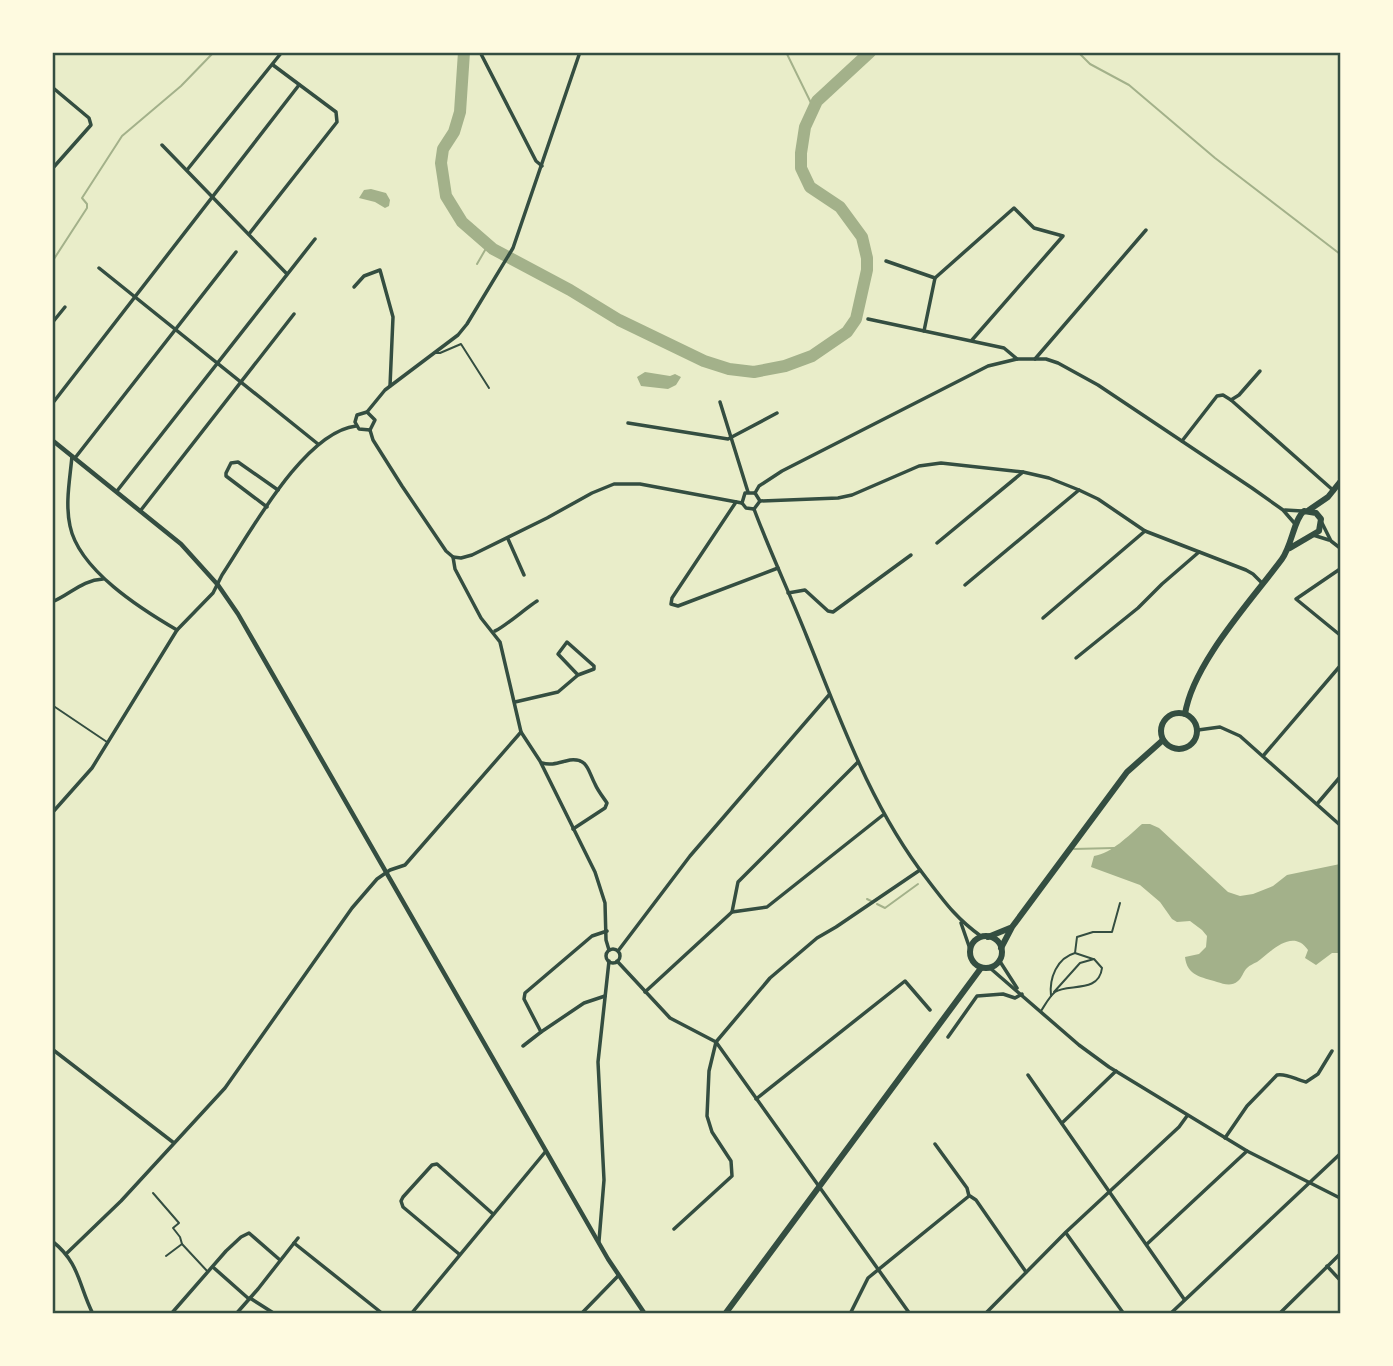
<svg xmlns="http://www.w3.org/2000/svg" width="1393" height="1366" font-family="Rubik,sans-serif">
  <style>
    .water { fill: #a3b18a }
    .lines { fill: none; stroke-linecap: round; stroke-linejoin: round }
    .stream { stroke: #a3b18a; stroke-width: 2 }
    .river { stroke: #a3b18a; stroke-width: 12 }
    .service { stroke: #344e41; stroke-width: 2 }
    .minor { stroke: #344e41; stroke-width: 3.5 }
    .tertiary { stroke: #344e41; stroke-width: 4.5 }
    .primary { stroke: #344e41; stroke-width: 6 }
    .neatline { fill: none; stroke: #344e41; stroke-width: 2.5 }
  </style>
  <rect width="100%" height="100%" fill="#e9edc9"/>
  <g class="water">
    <path d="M371,189l15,4 4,7 -1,6 -4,2 -10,-6 -16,-4 5,-8z"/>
    <path d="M645,372l25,4 5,-2 6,3 -5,8 -8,4 -27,-3 -4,-9z"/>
    <path d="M1142,824h8l9,4 69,64 12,4 13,-2 20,-8 14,-11 53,-11v89h-8l-16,12 -11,-7 3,-8c-16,-23 -38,3 -51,12 -4,2 -7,3 -10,6 -4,4 -5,10 -9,13 -7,6 -14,3 -21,1 -15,-5 -30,-6 -32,-25l14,-3 7,-7 1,-11 -5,-6 -12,-9 -13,1 -5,-3 -12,-17 -20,-17 -49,-18 3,-11c18,-3 34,-20 48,-32z"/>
  </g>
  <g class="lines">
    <g class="stream">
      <path d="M786,52l27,55"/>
      <path d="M1078,52l12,12 39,21 86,73 125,96"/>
      <path d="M52,262l35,-54v-4l-5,-6 40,-62 59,-50 33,-34"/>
      <path d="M477,264l11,-19"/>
      <path d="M1074,849l40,-1"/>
      <path d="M867,899l4,2"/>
      <path d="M877,904l8,4 33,-24"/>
    </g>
    <path class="river" d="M464,52l-4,60 -6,20 -11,17 -2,14 5,33 16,26 31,27 77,41 49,30 85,41 25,8 25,3 31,-6 27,-10 35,-24 9,-13 11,-49v-12l-5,-21 -22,-30 -30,-20 -9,-19v-15l4,-26 12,-26 53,-49"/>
    <g class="service">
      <path d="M435,353h5l21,-9 28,44"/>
      <path d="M52,705l55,37"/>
      <path d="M1075,953l18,6"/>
      <path d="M1051,996c-2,-18 6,-38 24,-43l2,-16 16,-5h19l8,-29"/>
      <path d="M1041,1011c4,-6 8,-14 14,-19 12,-9 44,2 47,-24l-8,-9 -14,4 -26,29"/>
      <path d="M153,1193l26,30 -6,5 7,9 2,7"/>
      <path d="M166,1256l16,-12 26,28"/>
    </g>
    <g class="minor">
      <path d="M480,52l56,109 6,5"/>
      <path d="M52,87l37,31 2,7 -39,44"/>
      <path d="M162,145l125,129"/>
      <path d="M187,170l95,-118"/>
      <path d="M249,234l88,-112 -1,-10 -63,-47"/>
      <path d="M886,261l49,17"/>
      <path d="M99,268l219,176"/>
      <path d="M354,287l10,-11 16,-6 13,47 -3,69"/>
      <path d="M868,319l136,29 13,11"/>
      <path d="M52,323l13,-16"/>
      <path d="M924,331l11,-53 79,-70 20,20 29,8 -91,104"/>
      <path d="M1035,359l111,-129"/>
      <path d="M1231,400l103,91"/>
      <path d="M720,402l28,90"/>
      <path d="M52,404l247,-319"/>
      <path d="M367,412l8,8 -5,10"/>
      <path d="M628,423l100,16 49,-26"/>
      <path d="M370,430l3,10 29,46 44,65 7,6 2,12 26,49 19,24 21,90 19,29 55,111 10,31 1,37 3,10"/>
      <path d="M370,430l-11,-1 -4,-7 2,-7 10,-3 18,-22 73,-55 9,-11 46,-76 67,-196"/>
      <path d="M1182,441l35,-45 6,-1 8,5 8,-5 21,-24"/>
      <path d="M72,456c-2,23 -7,47 -2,70 9,44 71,83 107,104"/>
      <path d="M75,458l161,-206"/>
      <path d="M117,491l198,-252"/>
      <path d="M755,493l4,-7 23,-15 206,-105 29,-7h29l12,4 40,22 154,103 31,22 13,15"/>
      <path d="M760,501l78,-3 14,-3 67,-29 22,-3 82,9 26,6 30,12 19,9 47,32 101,39 7,4 9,9"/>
      <path d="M736,502l-64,96 -1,6 7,2 100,-38"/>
      <path d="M742,503l3,-10h10"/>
      <path d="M742,503l4,5 8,1"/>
      <path d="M267,507l-41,-31v-3l5,-10 7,-1 40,28"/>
      <path d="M754,509c16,43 36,85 53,128 34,84 64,170 120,242 19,25 30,40 55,58"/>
      <path d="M754,509l6,-8 -5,-8"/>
      <path d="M141,510l153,-196"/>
      <path d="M1285,510l17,1"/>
      <path d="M1322,523l9,18 9,7"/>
      <path d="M1313,535l16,5"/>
      <path d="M508,539l16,36"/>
      <path d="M937,543l86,-71"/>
      <path d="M453,557l8,1 11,-3 75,-37 45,-25 22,-9h26l102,19"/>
      <path d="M1340,569l-44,30 44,36"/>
      <path d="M965,585l114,-95"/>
      <path d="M788,593l17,-3 23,21 5,1 78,-57"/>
      <path d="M52,602c19,-8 30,-22 51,-23"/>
      <path d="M1043,618l102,-87"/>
      <path d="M495,631c8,-3 31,-23 42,-30"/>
      <path d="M1076,658l62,-50 24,-24 37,-32"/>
      <path d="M515,702l43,-10 20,-17 16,-6v-3l-27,-24 -9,12 20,21"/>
      <path d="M1198,730l22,-3 20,9 100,89"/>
      <path d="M1263,756l77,-90"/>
      <path d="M542,763c10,3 18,-1 28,-3 18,-2 18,11 25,24 3,7 8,13 12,19l-2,5 -32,21"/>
      <path d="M1317,804l23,-27"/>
      <path d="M52,813l40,-45 85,-138 36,-37 9,-18c28,-42 82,-143 134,-149"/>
      <path d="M732,912l6,-30 120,-120"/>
      <path d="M961,923l9,26"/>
      <circle cx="613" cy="956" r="7"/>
      <path d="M618,951l72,-95 139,-161"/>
      <path d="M999,960l18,28"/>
      <path d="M617,961l53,57 46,24 194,272"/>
      <path d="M990,968l89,77 30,22 138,84 93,47"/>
      <path d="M645,992l87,-80 35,-5 116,-92"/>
      <path d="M541,1032l43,-29 21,-7"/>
      <path d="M948,1037l29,-41 26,-2 12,4 7,-4"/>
      <path d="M523,1046l18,-14 -17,-33 1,-6 67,-57 15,-5"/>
      <path d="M52,1049l122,94"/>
      <path d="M1028,1075l156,224"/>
      <path d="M756,1099l149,-118 25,29"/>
      <path d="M1062,1123l54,-52"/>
      <path d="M1225,1138l22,-32 30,-31c10,-2 19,5 29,7l12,-8 14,-23"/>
      <path d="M970,1196l6,4 50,72"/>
      <path d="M674,1229l58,-53 -1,-15 -19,-29 -5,-16 2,-45 7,-29 54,-64 47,-40 19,-11 84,-57"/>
      <path d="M1066,1233l58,81"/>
      <path d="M52,1241c28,22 26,43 41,73"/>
      <path d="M599,1241l5,-61 -6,-118 11,-101"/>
      <path d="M294,1243l89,71"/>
      <path d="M1147,1244l100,-93"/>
      <path d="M67,1253l54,-52 104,-113 127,-180 25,-29 13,-9 15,-5 116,-133"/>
      <path d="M459,1254l-56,-47 -2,-6 2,-4 29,-32 5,-1 56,50"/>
      <path d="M1327,1266l13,14"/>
      <path d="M214,1268l35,31"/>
      <path d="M250,1298l25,16"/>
      <path d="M171,1314l55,-63 15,-14 8,-4 31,27"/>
      <path d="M236,1314l22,-25 40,-51"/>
      <path d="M411,1314l135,-163"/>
      <path d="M581,1314l37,-38"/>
      <path d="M850,1314l18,-36 101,-82 -2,-8 -32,-44"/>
      <path d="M985,1314l81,-82 113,-105 8,-11"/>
      <path d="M1170,1314l170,-160"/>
      <path d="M1279,1314l61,-60"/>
    </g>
    <path class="tertiary" d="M52,440l129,104 37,41 20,29 370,645 37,55"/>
    <g class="primary">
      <path d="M1309,510l19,-13 12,-15"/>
      <circle cx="1179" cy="731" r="18"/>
      <path d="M1185,714c8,-51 66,-113 97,-155 10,-14 12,-40 22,-48l12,2 5,6 -2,12 -29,17"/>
      <circle cx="986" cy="952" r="16"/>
      <path d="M988,937l22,-9"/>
      <path d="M1001,948l11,-21 115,-155 36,-32"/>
      <path d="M725,1314l256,-346"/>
    </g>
  </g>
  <rect width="1393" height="1366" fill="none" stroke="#fefae0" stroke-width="108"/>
  <rect x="54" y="54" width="1285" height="1258" class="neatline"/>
</svg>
